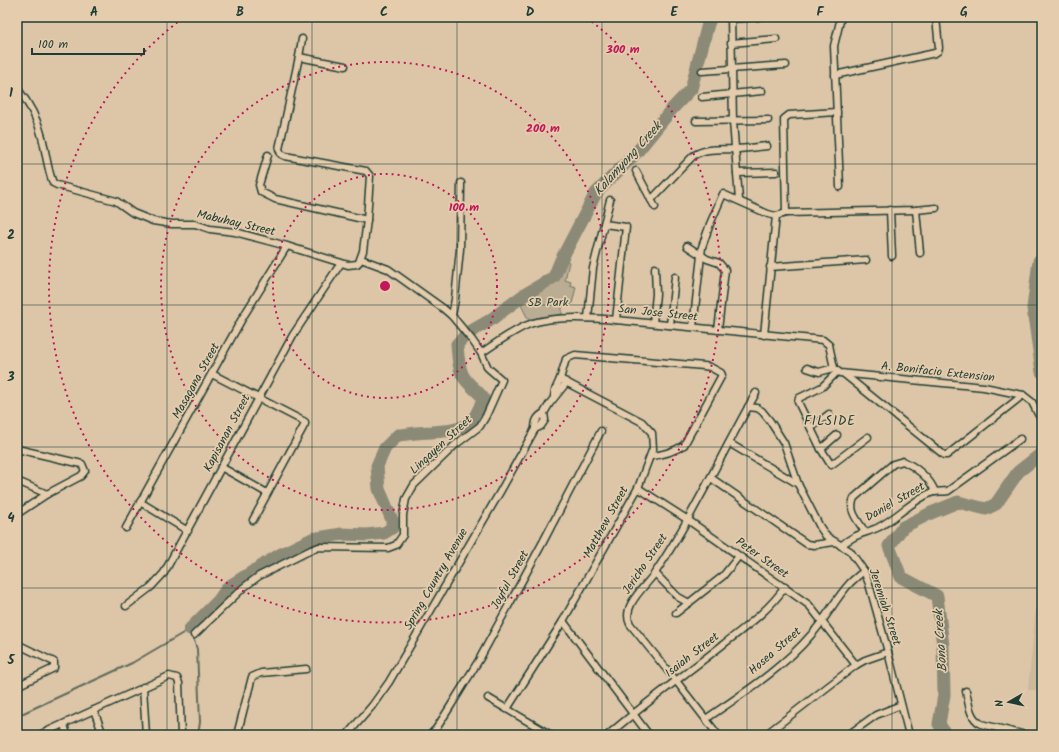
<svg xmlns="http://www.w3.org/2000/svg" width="1059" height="752" font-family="Kalam,sans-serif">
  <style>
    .built { fill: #cbb99d }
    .green { fill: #baad93; stroke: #6c7564 }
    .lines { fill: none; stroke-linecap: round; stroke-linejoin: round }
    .stream { stroke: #606b5c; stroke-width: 2 }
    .river { stroke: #8b8a76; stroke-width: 13 }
    .minor-casing { stroke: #1f3d34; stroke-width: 9 }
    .minor { stroke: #e5ccad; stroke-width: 6 }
    .grid { fill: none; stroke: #1f3d34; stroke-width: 1; stroke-opacity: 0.55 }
    .ring { fill: none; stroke: #c2185b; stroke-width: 2; stroke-dasharray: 2 4 }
    .labels { text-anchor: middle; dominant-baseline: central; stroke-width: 3.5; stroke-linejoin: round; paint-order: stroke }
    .street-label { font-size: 12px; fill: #1f3d34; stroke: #e5ccad }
    .park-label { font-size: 12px; fill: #274339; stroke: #e5ccad }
    .water-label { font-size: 13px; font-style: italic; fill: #2a453b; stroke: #e5ccad }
    .neighbourhood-label { font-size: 13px; letter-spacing: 1px; fill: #1f3d34; stroke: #e5ccad }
    .centre { fill: #c2185b; stroke: #e5ccad; stroke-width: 2 }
    .ring-label { font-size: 12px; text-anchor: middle; font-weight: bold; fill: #c2185b; stroke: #e5ccad; stroke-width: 3.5; stroke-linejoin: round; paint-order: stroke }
    .neatline { fill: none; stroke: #1f3d34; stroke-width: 1.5 }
    .grid-label { font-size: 13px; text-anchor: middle; font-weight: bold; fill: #1f3d34 }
  </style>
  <rect width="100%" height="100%" fill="#ddc6a8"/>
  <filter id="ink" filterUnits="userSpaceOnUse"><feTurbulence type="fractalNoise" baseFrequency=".025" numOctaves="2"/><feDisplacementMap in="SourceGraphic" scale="8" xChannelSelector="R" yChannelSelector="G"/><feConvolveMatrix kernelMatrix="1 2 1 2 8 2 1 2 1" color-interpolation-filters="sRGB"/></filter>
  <g filter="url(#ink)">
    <path class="built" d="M1036,605l6,1v84h-14z"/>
    <path class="green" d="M565,260l4,2 -4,18 6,2 -1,3 6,2 -4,17 -10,2v8l-15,3 -19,2 -8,-16 30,-19 7,-7z"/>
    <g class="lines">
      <path class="stream" d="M17,716l115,-53 58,-34 7,20 3,73 -2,13"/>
      <g class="river">
        <path d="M1042,259l-3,2 -6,47 9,64"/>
        <path d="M190,629l29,-29 9,-13 53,-33 31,-15 30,-5 25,1 17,-2 8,-5v-8l-13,-31 -2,-23 8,-18 13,-13c11,-1 23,-3 34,-3 29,-2 42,-3 51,-34 -5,-7 -13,-12 -18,-19 -7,-9 -7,-24 -8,-35l11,-11 21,-12 35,-26 30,-18 7,-17 35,-67 41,-41 35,-43 19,-20 17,-65 3,-7"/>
        <path d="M946,735l-7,-11 5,-29 -1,-49 -6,-50 -36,-19 -12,-31 14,-19 28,-14 27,-11 28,7 10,-5 22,-32 24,-19"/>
      </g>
      <g class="minor-casing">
        <g id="minor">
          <path d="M731,17l2,104 6,79"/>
          <path d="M731,19l27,-2"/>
          <path d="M731,43l45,-4"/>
          <path d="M299,57l3,-18"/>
          <path d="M702,71l84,-6"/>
          <path d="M835,75l100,-22 3,-2 1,-3 -3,-31"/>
          <path d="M17,88c12,15 21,32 25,49 4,15 5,31 11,46l4,2 59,16 17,12 20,8 19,3h23l15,5 25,3 52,14 61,19 9,-1 2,-2 4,-11 4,-31 3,-44 -4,-5 -81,-15 -4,-2 -2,-5 20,-92 46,9"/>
          <path d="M702,97l60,-6"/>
          <path d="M696,121l72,-1"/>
          <path d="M268,155l-9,30 2,7 14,7 92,21"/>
          <path d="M636,171l19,36"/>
          <path d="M737,173l39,-1"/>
          <path d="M840,187l-6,-141 7,-29"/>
          <path d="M651,200l42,-44c13,-9 28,-6 42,-7 11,0 21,-2 32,-3"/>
          <path d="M890,210l2,46"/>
          <path d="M916,210l4,43"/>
          <path d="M786,213l-2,-94 5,-4 48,-3"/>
          <path d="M604,224l22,3 -10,93"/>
          <path d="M687,246l20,13 12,4 6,7 -7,60"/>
          <path d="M770,267l96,-7"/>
          <path d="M452,316l3,-17 5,-50 1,-66"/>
          <path d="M588,318l5,-50 17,-68"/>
          <path d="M653,323l3,-29 -1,-26"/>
          <path d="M670,325l5,-48"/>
          <path d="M693,327l9,-80 8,-23 13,-30 45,20 8,2 10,-3 130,-3 20,-2"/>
          <path d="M764,335l12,-119"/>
          <path d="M481,353c14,-9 29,-20 44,-27 24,-11 66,-8 91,-6l207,20 6,5 5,23 6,5 144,14 39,8 9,7 6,12 4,5"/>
          <path d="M807,368l12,4 15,-4"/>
          <path d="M837,372l-15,15 -23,11 -1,4 23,47 10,16 37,-28"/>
          <path d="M212,374l93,48v2l-52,96"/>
          <path d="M844,374l100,81h3l76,-60"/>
          <path d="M554,397l1,-7 5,-11 6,-20 9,-4 129,11 6,1 11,6 1,2 -38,70c-11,7 -20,10 -33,11"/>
          <path d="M748,407l9,1 5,3 8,10 14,22 14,41 22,43 6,9 24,15 14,20 5,13 19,68 21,83"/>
          <path d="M811,428l18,-14"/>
          <path d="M535,429l6,-3 4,-6 -1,-7 6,-10 17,-21"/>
          <path d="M729,443l69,41"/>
          <path d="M17,449l65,15 3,7 -4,5 -34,18 -30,20"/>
          <path d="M821,449l16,-14"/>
          <path d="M221,467l46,26"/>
          <path d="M711,478l96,66 7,1 20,-3"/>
          <path d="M17,482l5,1 25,11"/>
          <path d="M638,488l50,32 121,85 47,60"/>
          <path d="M140,502l48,29"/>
          <path d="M126,528l117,-211 44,-71"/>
          <path d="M865,532c-7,-12 -17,-20 -11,-34l39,-34 10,-3c13,6 27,17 32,31"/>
          <path d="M841,546c13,-12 23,-12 38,-19 19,-10 33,-27 54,-35 5,-1 10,0 15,-1l72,-52"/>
          <path d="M655,573l23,24 11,6"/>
          <path d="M126,606l25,-19 13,-14 129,-238 48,-72"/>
          <path d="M676,613l47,-37 16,-20"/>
          <path d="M563,621l86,114"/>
          <path d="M194,635l49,-47 16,-12 52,-26 8,-3 69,1 8,-3 7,-10v-20l3,-16 8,-14 41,-40 25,-19 6,-10 16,-36 -14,-12 -7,-15 -9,-13 -20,-24 -8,-7 -56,-40 -27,-10"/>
          <path d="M17,644l37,18v6l-37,18"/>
          <path d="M143,687l3,48"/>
          <path d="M966,691c3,13 3,26 15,33l45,11"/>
          <path d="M488,698l63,37"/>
          <path d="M507,709l56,-88 75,-133 15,-40 -1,-15 -10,-11 -82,-43"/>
          <path d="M94,710l9,25"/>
          <path d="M706,719c36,-25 76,-50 105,-84 15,-16 24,-36 39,-52 4,-4 9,-8 14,-12"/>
          <path d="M64,724l3,11"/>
          <path d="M39,735l130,-59 8,2 2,5 2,52"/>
          <path d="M237,735l15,-58 9,-4 45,-4"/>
          <path d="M347,735l25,-29 17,-24 111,-190 35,-63c0,-8 2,-12 9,-16"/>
          <path d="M430,735l6,-6 14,-22 29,-47 64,-118 58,-111"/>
          <path d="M608,735c37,-32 78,-61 117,-92 22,-17 44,-33 60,-56"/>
          <path d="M718,735l-41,-53 -47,-58c-9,-18 15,-37 25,-51 38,-57 67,-120 101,-180"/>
          <path d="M765,735l91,-70 9,-5 23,-8"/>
          <path d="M848,735l28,-20 25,-10"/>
        </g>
      </g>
      <use href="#minor" class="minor"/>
    </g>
  </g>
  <path class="grid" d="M167,17v718M312,17v718M457,17v718M602,17v718M747,17v718M892,17v718M17,164h1025M17,305h1025M17,447h1025M17,588h1025"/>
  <g class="ring">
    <circle cx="385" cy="286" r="112"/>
    <circle cx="385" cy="286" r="224"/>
    <path d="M587 18A336 336 0 1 1 183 18"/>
  </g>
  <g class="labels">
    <g class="street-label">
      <text transform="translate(236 223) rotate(13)">Mabuhay Street</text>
      <text transform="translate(658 313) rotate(6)">San Jose Street</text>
      <text transform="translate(938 372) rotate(6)">A. Bonifacio Extension</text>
      <text transform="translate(196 381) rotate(-61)">Masagana Street</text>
      <text transform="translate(227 433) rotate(-62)">Kapisanan Street</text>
      <text transform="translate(441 445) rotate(-43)">Lingayen Street</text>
      <text transform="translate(895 502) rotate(-30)">Daniel Street</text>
      <text transform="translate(606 522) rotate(-61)">Matthew Street</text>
      <text transform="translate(762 558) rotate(35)">Peter Street</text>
      <text transform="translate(645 564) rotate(-56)">Jericho Street</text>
      <text transform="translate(436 579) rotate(-60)">Spring Country Avenue</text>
      <text transform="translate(510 580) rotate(-61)">Joyful Street</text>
      <text transform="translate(885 607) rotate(72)">Jeremiah Street</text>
      <text transform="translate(775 651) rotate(-41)">Hosea Street</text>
      <text transform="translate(692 655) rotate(-38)">Isaiah Street</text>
    </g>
    <g class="park-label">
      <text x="548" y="302">SB Park</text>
    </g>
    <g class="water-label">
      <text transform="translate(628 159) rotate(-48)">Kalamyong Creek</text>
      <text transform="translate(941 641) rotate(-94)">Bona Creek</text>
    </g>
    <g class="neighbourhood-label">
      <text x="830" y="421">FILSIDE</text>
    </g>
  </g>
  <circle cx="385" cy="286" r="6" class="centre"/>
  <g class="ring-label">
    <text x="623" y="53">300 m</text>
    <text x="543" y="132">200 m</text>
    <text x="464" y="211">100 m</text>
  </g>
  <rect width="1059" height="752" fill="none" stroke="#e5ccad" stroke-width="44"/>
  <g transform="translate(1009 702) rotate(261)" stroke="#e5ccad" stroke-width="3" paint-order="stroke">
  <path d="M0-3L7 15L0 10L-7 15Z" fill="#1f3d34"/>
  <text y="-6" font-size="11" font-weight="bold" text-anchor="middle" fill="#1f3d34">N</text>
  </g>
  <path d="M32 48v6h112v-6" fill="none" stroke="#1f3d34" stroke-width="2"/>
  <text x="38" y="48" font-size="12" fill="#1f3d34" stroke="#e5ccad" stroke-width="3" paint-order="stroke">100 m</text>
  <rect x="22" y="22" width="1015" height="708" class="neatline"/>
  <g class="grid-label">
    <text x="94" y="16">A</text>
    <text x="240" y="16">B</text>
    <text x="384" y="16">C</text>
    <text x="530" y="16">D</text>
    <text x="674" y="16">E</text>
    <text x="820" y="16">F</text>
    <text x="964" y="16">G</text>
    <text x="11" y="97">1</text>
    <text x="11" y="239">2</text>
    <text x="11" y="381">3</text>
    <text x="11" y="522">4</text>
    <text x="11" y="664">5</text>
  </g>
</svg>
